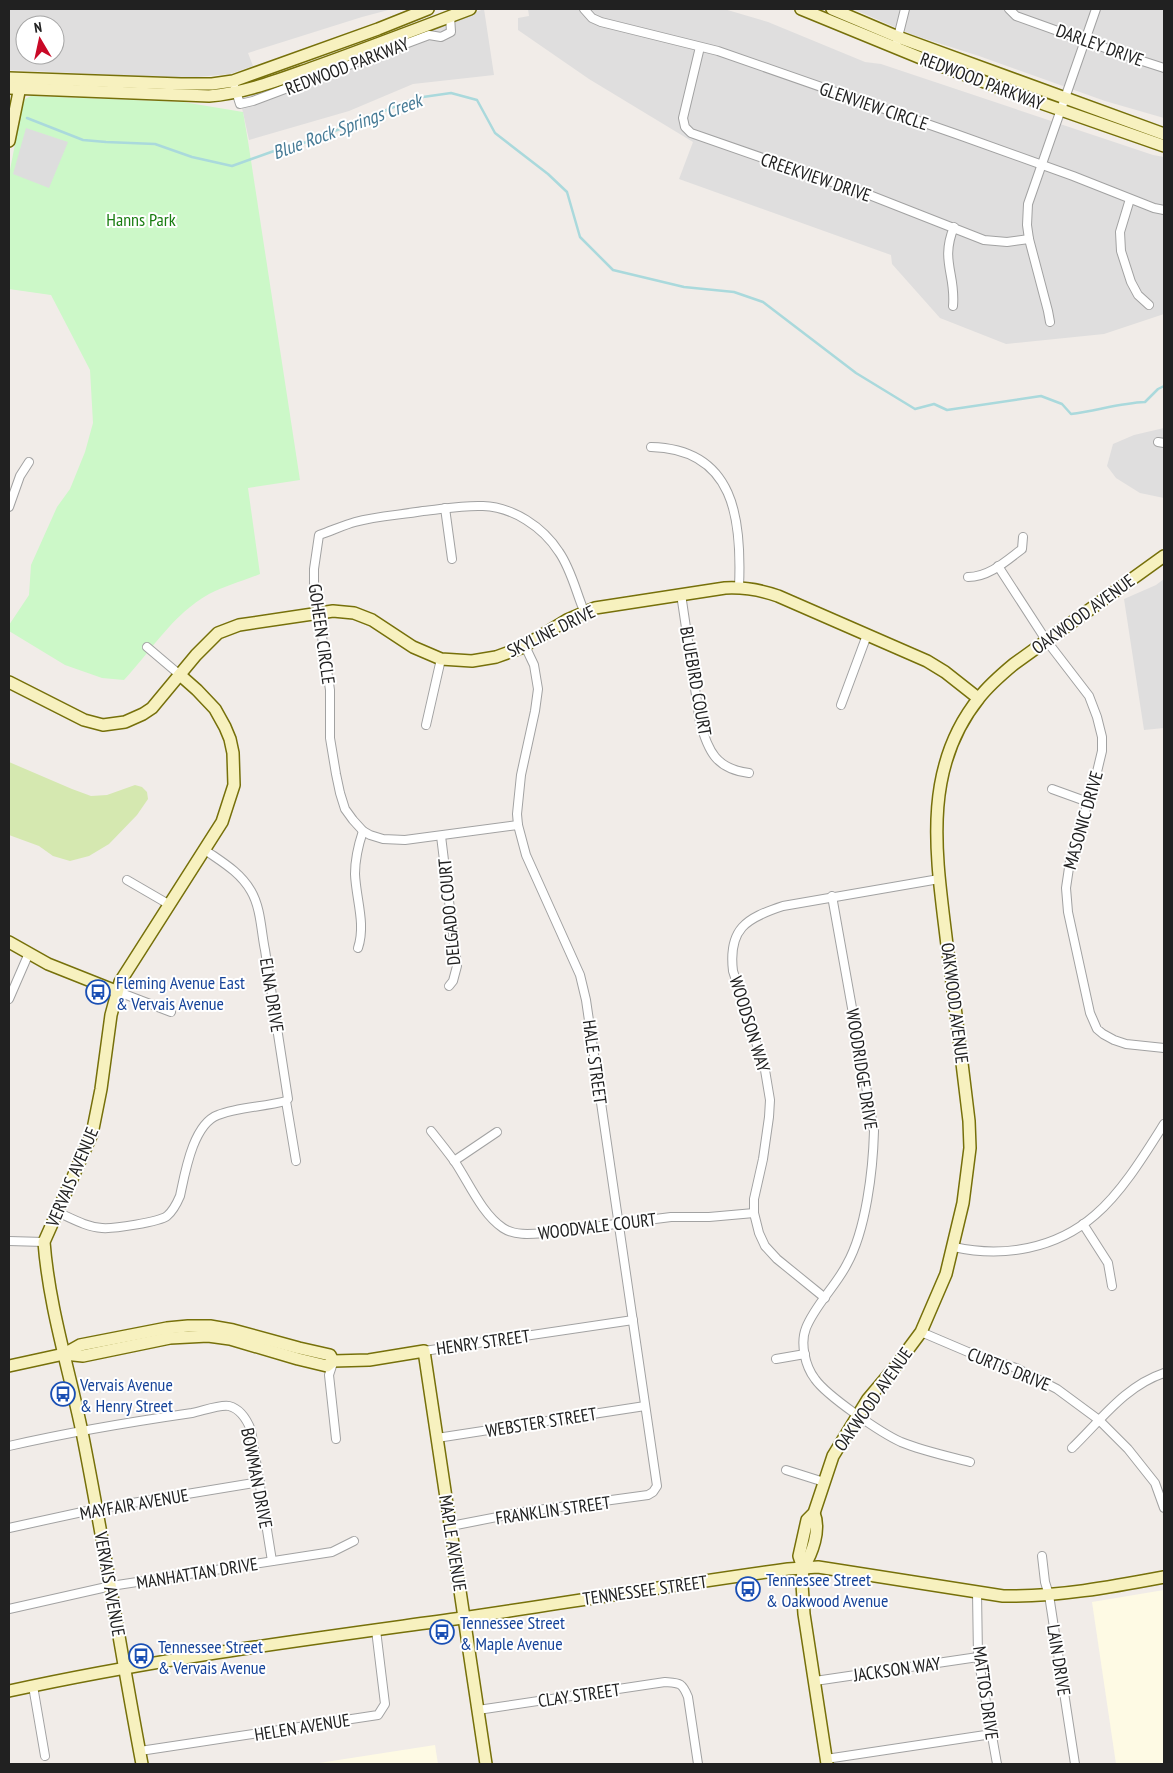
<svg xmlns="http://www.w3.org/2000/svg" width="1173" height="1773" font-family="'PT Sans Narrow',sans-serif">
  <style>
    .residential { fill: #dfdede; fill-rule: evenodd }
    .education { fill: #fefae4 }
    .grass { fill: #d5e8b0 }
    .park { fill: #ccf8c8 }
    .parking { fill: #ddd }
    .lines { fill: none; stroke-linecap: round; stroke-linejoin: round }
    .stream { stroke: #aad9dc; stroke-width: 2.5 }
    .street-casing { stroke: #a2a2a2; stroke-width: 10 }
    .secondary-casing { stroke: #76700a; stroke-width: 14 }
    .street { stroke: #fff; stroke-width: 8 }
    .secondary { stroke: #f7f1bf; stroke-width: 11 }
    .labels { text-anchor: middle; dominant-baseline: central; stroke-width: 4; stroke-linejoin: round; paint-order: stroke }
    .street-label { font-size: 18px; fill: #212121; stroke: #fff }
    .park-label { font-size: 18px; fill: #197d11; stroke: #fff }
    .transit-label { font-size: 18px; fill: #164399; stroke: #fff; text-anchor: start }
    .water-label { font-size: 19px; font-style: italic; fill: #477b96; stroke: #fff }
  </style>
  <rect width="100%" height="100%" fill="#f1ece8"/>
  <g class="residential">
    <path d="M9,9h383l-30,8 -114,36 5,13 -23,8 -44,4 -177,-8zM25,25h30v30h-30z"/>
    <path d="M484,9l10,66 -81,9 -64,27 -100,29 -9,-41 38,-13z"/>
    <path d="M528,9h196l44,13 97,40 16,2 272,91 11,2v157l-60,20 -98,10 -66,-26 -48,-54 -1,-9 -212,-76 14,-37 -104,-63 -71,-49v-12l11,-2z"/>
    <path d="M853,9h311v109l-59,-17 -126,-45 -66,-21z"/>
    <path d="M1164,428v70l-24,-5 -24,-15 -9,-12 6,-22 21,-9z"/>
    <path d="M1164,579v149l-20,2 -20,-131 32,-14z"/>
  </g>
  <g class="education">
    <path d="M1164,1590v174h-48l-24,-162z"/>
    <path d="M435,1745l3,19h-118l-1,-1z"/>
  </g>
  <path class="grass" d="M9,762l63,27 19,7 16,-1 28,-10 7,2 5,5 1,7 -11,16 -28,29 -20,12 -19,5 -17,-5 -14,-10 -30,-11z"/>
  <path class="park" d="M31,96l152,6 60,10 5,29 52,339 -52,8 12,86c-17,7 -35,12 -51,20 -36,20 -58,57 -85,86l-22,-2 -37,-13 -56,-34v-6l20,-30 2,-30 26,-58 13,-18 15,-37 8,-29 -3,-53 -39,-75 -42,-6v-114l13,-67 3,-9z"/>
  <path class="parking" d="M26,128l42,14 -19,46 -36,-14z"/>
  <g class="lines">
    <path class="stream" d="M27,118l56,22 23,2 49,2 37,13 40,9 42,-15 36,-10 106,-43 35,-5 26,7 18,33 53,41 19,18 13,45 33,33 71,17 50,5 29,10 93,71 59,36 19,-5 13,6 94,-14 21,8 9,10c25,-3 49,-11 74,-12l13,-13 6,-3"/>
    <g class="street-casing">
      <g id="street">
        <path d="M584,9l8,9 9,4 117,29 238,83 117,42 81,32 10,2"/>
        <path d="M1009,9l7,7 117,42 31,10"/>
        <path d="M897,41l8,-32"/>
        <path d="M700,47l-17,71 2,9 6,6 181,63 112,44 23,2 22,-3"/>
        <path d="M235,88l5,16 13,-3 176,-66 12,2 10,-5 -1,-16"/>
        <path d="M1130,199l-10,33 1,19 10,31 7,13 11,10"/>
        <path d="M953,306c3,-32 -13,-45 1,-79"/>
        <path d="M1050,322l-2,-11 -19,-72 -2,-14 1,-21 68,-195"/>
        <path d="M1158,442l6,1"/>
        <path d="M651,447c84,2 91,73 88,140"/>
        <path d="M9,507l11,-31 9,-14"/>
        <path d="M445,508l7,51"/>
        <path d="M998,566l48,74 43,56 8,21 5,20v14l-6,25 -26,85 -4,27 2,24 22,101 7,16 6,5 11,6 12,4 38,4"/>
        <path d="M968,577c21,0 38,-16 54,-28l1,-12"/>
        <path d="M681,594l19,128c8,29 16,47 49,51"/>
        <path d="M147,647l33,28"/>
        <path d="M841,705l26,-70"/>
        <path d="M426,725l15,-66"/>
        <path d="M1052,789l36,13"/>
        <path d="M518,825l-113,15 -22,-1 -13,-4 -7,-4 -10,-11 -8,-11 -5,-16 -4,-19 -6,-36v-48l-16,-107v-14l5,-34c12,-4 25,-10 36,-13 22,-6 45,-7 68,-11 20,-2 40,-6 60,-5 30,1 60,21 76,46 12,17 17,40 25,59"/>
        <path d="M441,836l16,130 -4,15 -4,5"/>
        <path d="M205,850c17,12 35,22 46,41 10,17 10,40 14,59 8,50 15,99 23,149l-2,2 10,60"/>
        <path d="M127,880l43,25"/>
        <path d="M832,896l42,235c-1,39 -8,99 -27,133 -11,22 -32,41 -41,64 -6,15 -1,38 9,51 12,17 66,54 86,63 22,9 46,14 69,20"/>
        <path d="M358,948c8,-24 -2,-49 -3,-74 0,-15 3,-28 8,-43"/>
        <path d="M116,991l55,21"/>
        <path d="M9,999l20,-46"/>
        <path d="M431,1131c8,10 16,20 24,31 14,21 27,52 48,66 12,8 29,6 42,5l126,-16h38l45,-4"/>
        <path d="M454,1161l43,-29"/>
        <path d="M57,1212c14,6 29,15 45,16 11,1 57,-6 65,-12 6,-5 10,-13 13,-20 5,-23 13,-72 38,-81 20,-8 46,-8 68,-14"/>
        <path d="M1083,1224l25,39 4,23"/>
        <path d="M9,1241l35,1"/>
        <path d="M954,1247c49,11 102,2 141,-32 27,-23 50,-61 69,-91"/>
        <path d="M825,1298l-48,-39 -12,-13 -6,-13 -5,-20v-14l9,-40 6,-42 1,-17 -5,-30 -32,-99c-5,-42 13,-53 50,-65l156,-27"/>
        <path d="M921,1332l47,20 48,16 41,21 42,31 29,29 27,34 9,25"/>
        <path d="M424,1351l209,-31"/>
        <path d="M776,1359l29,-5"/>
        <path d="M333,1363l-4,12 7,64"/>
        <path d="M437,1438l208,-32"/>
        <path d="M9,1446c61,-14 121,-24 183,-33 10,-2 29,-9 37,-7 12,3 18,14 22,24l21,131"/>
        <path d="M1072,1448c29,-28 53,-62 92,-75"/>
        <path d="M786,1470l38,12"/>
        <path d="M451,1526l72,-14 125,-17 5,-3 4,-6 -71,-486 -6,-25 -54,-120 -8,-30 -1,-11 4,-39 14,-64 3,-22 -4,-24 -9,-19"/>
        <path d="M9,1528l87,-19 164,-27"/>
        <path d="M1042,1556l3,26 4,13 26,169"/>
        <path d="M977,1592l1,65 19,107"/>
        <path d="M9,1609l102,-23 221,-34 22,-11"/>
        <path d="M815,1681l163,-24"/>
        <path d="M33,1686l12,70"/>
        <path d="M478,1710l187,-28c14,1 17,0 23,15l10,67"/>
        <path d="M140,1751l238,-36 7,-11 -9,-74"/>
        <path d="M826,1759l166,-25"/>
      </g>
    </g>
    <g class="secondary-casing">
      <g id="secondary">
        <path d="M801,9l127,52 113,42 123,43"/>
        <path d="M832,9l66,28 266,97"/>
        <path d="M9,78l172,6h31l21,-3 145,-52 50,-20"/>
        <path d="M9,88l200,8c36,-3 69,-16 103,-28 53,-19 105,-39 158,-59"/>
        <path d="M9,141l12,-59"/>
        <path d="M9,682l75,38 19,5 22,-3 18,-8 9,-6 44,-53 22,-22 21,-8 94,-14 21,2 18,7 41,27 28,12 31,2 24,-4 25,-9 46,-28 28,-12 130,-20c19,-1 36,2 53,8l149,65 18,11 33,26"/>
        <path d="M9,942l39,22 68,27"/>
        <path d="M64,1354l19,2 87,-18 38,-2 22,3 68,20 29,7 6,-5 36,-1 55,-9 62,413"/>
        <path d="M9,1366l55,-12 16,-9 87,-17 21,-2h22l23,4 66,18 31,7 3,6"/>
        <path d="M803,1568c9,-14 18,-38 11,-55"/>
        <path d="M9,1691c150,-33 302,-52 453,-73 109,-16 217,-34 326,-49l30,-2 185,29c54,1 108,-9 161,-19"/>
        <path d="M142,1764c-21,-110 -38,-222 -60,-332 -13,-63 -33,-125 -38,-190l48,-108 9,-45 10,-74 9,-33 102,-160 12,-37 -1,-32 -3,-14 -5,-12 -10,-18 -18,-19 -17,-15"/>
        <path d="M827,1764l-23,-150 -2,-30 1,-16 -4,-12 8,-36 7,-7 19,-57 35,-57 27,-32 26,-35 25,-58 17,-71 7,-55 -1,-27c-7,-58 -14,-117 -22,-176 -10,-85 -27,-174 32,-247 10,-13 23,-24 35,-34l150,-108"/>
      </g>
    </g>
    <use href="#street" class="street"/>
    <use href="#secondary" class="secondary"/>
  </g>
  <defs>
    <g id="bus-ring" transform="scale(1.25)"><circle r="9.5" fill="#fff" stroke="#1a4fb4" stroke-width="1.5"/><path d="M-5-6H5V4H4V6H2V4H-2V6H-4V4H-5ZM-3.5-4V0h7V-4ZM-3.5 1.2v1.5H-2V1.2ZM2 1.2v1.5H3.5V1.2Z" fill="#1a4fb4"/></g>
  </defs>
  <g fill-rule="evenodd">
    <use href="#bus-ring" x="98" y="992"/>
    <use href="#bus-ring" x="63" y="1394"/>
    <use href="#bus-ring" x="748" y="1589"/>
    <use href="#bus-ring" x="442" y="1632"/>
    <use href="#bus-ring" x="141" y="1656"/>
  </g>
  <g class="labels">
    <g class="street-label">
      <text transform="translate(1100 45) rotate(20)">DARLEY DRIVE</text>
      <text transform="translate(347 66) rotate(-21)">REDWOOD PARKWAY</text>
      <text transform="translate(982 81) rotate(21)">REDWOOD PARKWAY</text>
      <text transform="translate(874 106) rotate(19)">GLENVIEW CIRCLE</text>
      <text transform="translate(816 177) rotate(19)">CREEKVIEW DRIVE</text>
      <text transform="translate(1083 614) rotate(-36)">OAKWOOD AVENUE</text>
      <text transform="translate(551 631) rotate(-26)">SKYLINE DRIVE</text>
      <text transform="translate(322 634) rotate(82)">GOHEEN CIRCLE</text>
      <text transform="translate(696 681) rotate(80)">BLUEBIRD COURT</text>
      <text transform="translate(1083 820) rotate(-74)">MASONIC DRIVE</text>
      <text transform="translate(449 912) rotate(-95)">DELGADO COURT</text>
      <text transform="translate(272 995) rotate(81)">ELNA DRIVE</text>
      <text transform="translate(955 1003) rotate(83)">OAKWOOD AVENUE</text>
      <text transform="translate(750 1024) rotate(73)">WOODSON WAY</text>
      <text transform="translate(595 1062) rotate(82)">HALE STREET</text>
      <text transform="translate(862 1069) rotate(81)">WOODRIDGE DRIVE</text>
      <text transform="translate(72 1177) rotate(-67)">VERVAIS AVENUE</text>
      <text transform="translate(597 1226) rotate(-7)">WOODVALE COURT</text>
      <text transform="translate(483 1342) rotate(-8)">HENRY STREET</text>
      <text transform="translate(1009 1369) rotate(22)">CURTIS DRIVE</text>
      <text transform="translate(873 1399) rotate(-55)">OAKWOOD AVENUE</text>
      <text transform="translate(541 1422) rotate(-9)">WEBSTER STREET</text>
      <text transform="translate(257 1478) rotate(79)">BOWMAN DRIVE</text>
      <text transform="translate(134 1504) rotate(-10)">MAYFAIR AVENUE</text>
      <text transform="translate(553 1510) rotate(-8)">FRANKLIN STREET</text>
      <text transform="translate(453 1543) rotate(81)">MAPLE AVENUE</text>
      <text transform="translate(197 1573) rotate(-9)">MANHATTAN DRIVE</text>
      <text transform="translate(110 1584) rotate(80)">VERVAIS AVENUE</text>
      <text transform="translate(645 1590) rotate(-8)">TENNESSEE STREET</text>
      <text transform="translate(1059 1660) rotate(81)">LAIN DRIVE</text>
      <text transform="translate(897 1669) rotate(-8)">JACKSON WAY</text>
      <text transform="translate(986 1693) rotate(82)">MATTOS DRIVE</text>
      <text transform="translate(579 1695) rotate(-8)">CLAY STREET</text>
      <text transform="translate(302 1727) rotate(-9)">HELEN AVENUE</text>
    </g>
    <g class="park-label">
      <text x="141" y="219">Hanns Park</text>
    </g>
    <g class="transit-label">
      <text x="116" y="982">Fleming Avenue East<tspan x="116" dy="21">&amp; Vervais Avenue</tspan></text>
      <text x="80" y="1384">Vervais Avenue<tspan x="80" dy="21">&amp; Henry Street</tspan></text>
      <text x="766" y="1579">Tennessee Street<tspan x="766" dy="21">&amp; Oakwood Avenue</tspan></text>
      <text x="460" y="1622">Tennessee Street<tspan x="460" dy="21">&amp; Maple Avenue</tspan></text>
      <text x="158" y="1646">Tennessee Street<tspan x="158" dy="21">&amp; Vervais Avenue</tspan></text>
    </g>
    <g class="water-label">
      <text transform="translate(347 126) rotate(-20)">Blue Rock Springs Creek</text>
    </g>
  </g>
  <rect width="1173" height="1773" fill="none" stroke="#212121" stroke-width="20"/>
  <g transform="translate(40 40) rotate(351)"><circle r="24" fill="#ffffff" stroke="#a6a6a6"/>
  <path d="M0-4L9 19L0 12L-9 19Z" fill="#c90927"/>
  <text y="-8" font-size="14" font-weight="bold" text-anchor="middle" fill="#212121">N</text>
  </g>
</svg>
